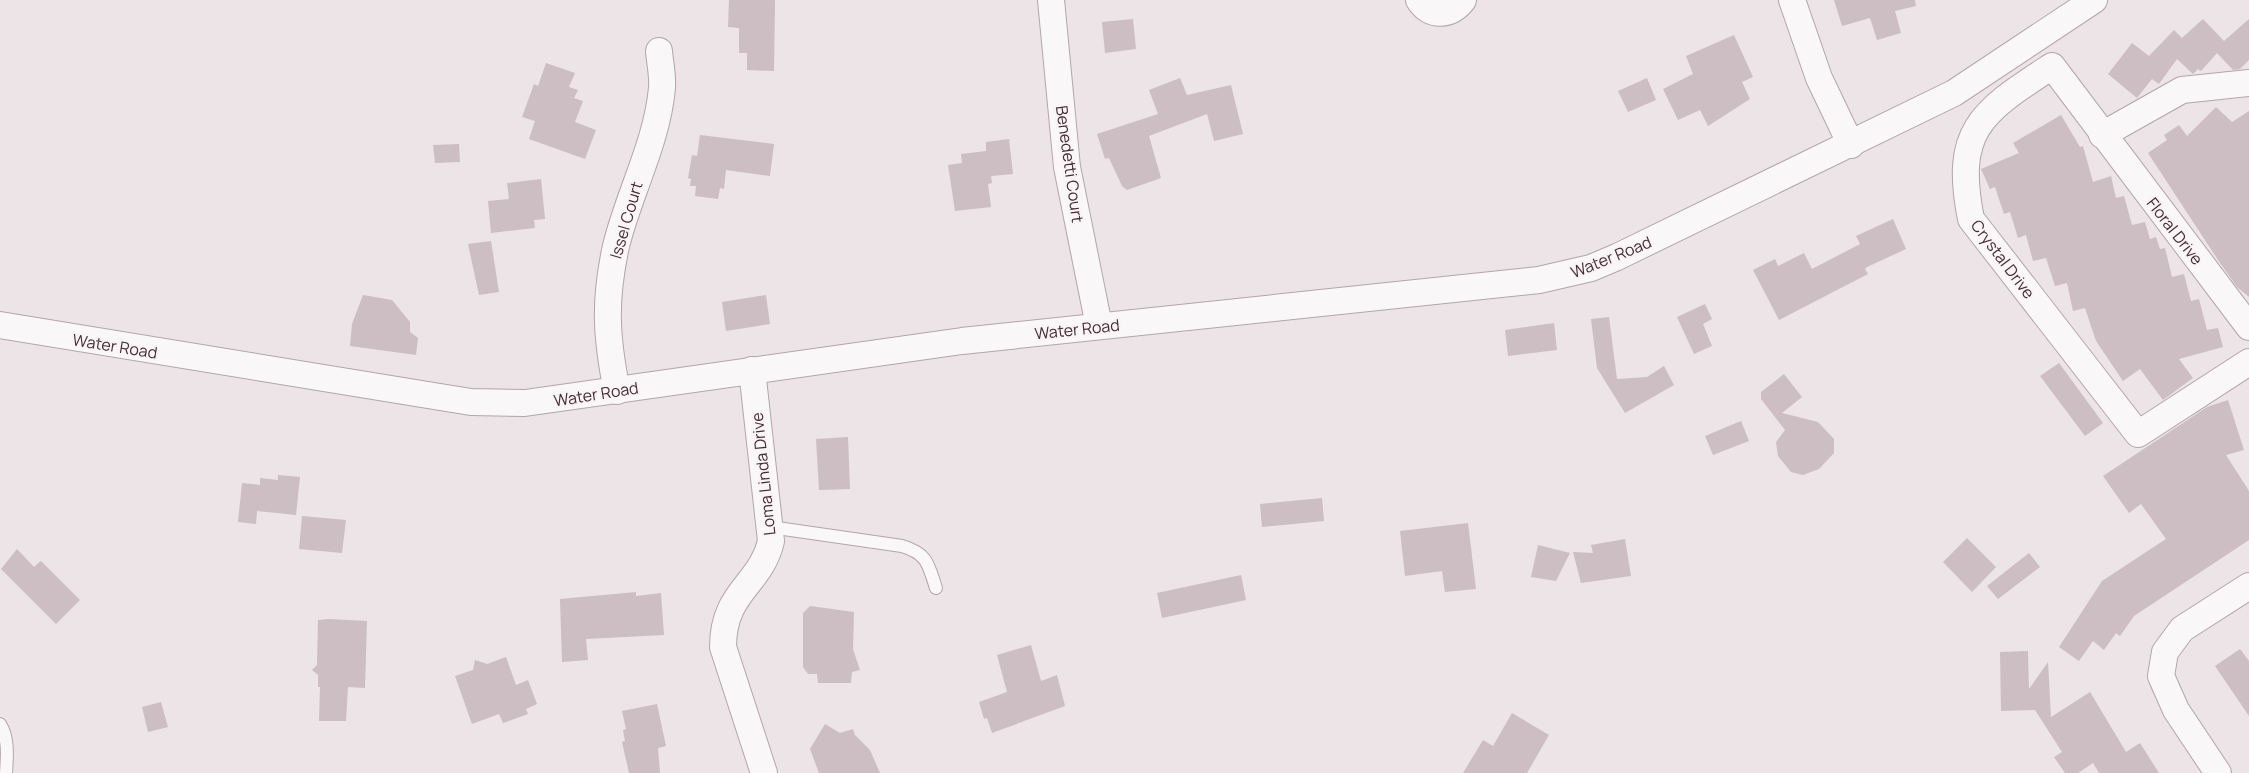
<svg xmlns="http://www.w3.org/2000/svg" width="2249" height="773" font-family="Manrope,sans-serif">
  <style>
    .building { fill: #ccbec3 }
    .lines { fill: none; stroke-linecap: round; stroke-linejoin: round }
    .service-casing { stroke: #b3a5aa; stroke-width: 14 }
    .minor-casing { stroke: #b3a5aa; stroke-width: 28 }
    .service { stroke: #faf7f8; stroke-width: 12 }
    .minor { stroke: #faf7f8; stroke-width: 26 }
    .labels { text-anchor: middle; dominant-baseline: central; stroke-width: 5; stroke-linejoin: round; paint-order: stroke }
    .street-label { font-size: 16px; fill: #442b35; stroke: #f9f4f6 }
  </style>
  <rect width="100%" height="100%" fill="#ece4e7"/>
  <g class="building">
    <path d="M729,0h46l-1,71 -27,-1v-17h-8v-25l-11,-1z"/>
    <path d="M1834,0h81l1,6 -21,5 6,22 -24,7 -7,-22 -28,8z"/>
    <path d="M1133,19l3,30 -31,4 -3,-31z"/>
    <path d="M2203,19l21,22 25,-22v41l-9,9 -7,1 -16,-17 -16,18 -3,-2 -5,5 -16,-15 -18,25 -7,-5 -15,19 -29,-24 24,-31 17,13 25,-26 8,8z"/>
    <path d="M1734,35l19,42 -11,5 8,17 -42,27 -8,-16 -22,10 -15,-31 30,-15 -7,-18z"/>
    <path d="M546,63l29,10 -6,14 9,3 -4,8 9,3 -8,21 21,8 -11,29 -56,-20 6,-18 -13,-4 12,-33 4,2z"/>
    <path d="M1180,78l7,17 44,-10 12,49 -29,7 -7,-27 -58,22 12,42 -34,12 -5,-4 -13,-28 -4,1 -8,-25 61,-20 -9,-24z"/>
    <path d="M1647,78l9,22 -28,12 -10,-21z"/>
    <path d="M2216,107l16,15 17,-11v186l-12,-10 -19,-27 -70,-107 19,-13 -3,-5 15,-10 8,11z"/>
    <path d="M2061,115l19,32 3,-1 10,36 18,-6 5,22 8,-2 8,29 13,-3 5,17 6,-2 4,12 5,-1 7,29 12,-3 7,27 8,-2 8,31 11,-2 5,19 -44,12 14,19 -30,22 -23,-31 -17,12 -27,-40 -11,-33 -12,3 -6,-28 -12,3 -9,-28 -13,3 -7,-26 -8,3 -8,-26 -6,2 -9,-27 -5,2 -9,-20 38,-16 -6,-10z"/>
    <path d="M700,135l74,9 -4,32 -44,-6 -2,19 -4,-1 -2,11 -23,-3 1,-10h-6l1,-7 -3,-1 4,-23 5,1z"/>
    <path d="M1009,139l4,35 -22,2 1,7 -4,1 3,23 -36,4 -7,-46 14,-2 -1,-9 25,-3v-9z"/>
    <path d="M459,144l1,18 -25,1 -2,-18z"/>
    <path d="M541,179l4,40 -11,1 1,8 -44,5 -3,-32 21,-2 -2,-16z"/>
    <path d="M1893,219l13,30 -39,18 -2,2 3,5 -89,46 -26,-50 22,-11 3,7 26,-13 8,16 48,-25 -4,-8z"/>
    <path d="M491,241l8,51 -20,3 -11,-51z"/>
    <path d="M363,295l29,5 18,22v10l8,6 -2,17 -66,-9 2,-22z"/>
    <path d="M766,295l4,29 -44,7 -4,-29z"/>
    <path d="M1705,304l7,15 -9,5 9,22 -18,8 -17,-37z"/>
    <path d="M1609,317l8,62 30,-2 17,-11 10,19 -49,28 -28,-45 -6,-49z"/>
    <path d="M1554,323l3,27 -49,6 -3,-26z"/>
    <path d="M2059,363l44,60 -18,13 -45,-60z"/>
    <path d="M1784,374l18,23 -20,16 36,9 16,17v14l-15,16 -16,6 -12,-3 -13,-16 -2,-14 9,-12 -24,-31v-7z"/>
    <path d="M2228,400l16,50 -18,5 23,36v49l-115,76 -14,20 -4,-3 -12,17 -11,-9 -14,20 -20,-14 43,-66 64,-42 -25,-35 -12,9 -26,-37 104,-69z"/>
    <path d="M1741,421l8,20 -36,14 -8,-19z"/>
    <path d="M848,437l2,52 -31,1 -3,-51z"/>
    <path d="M278,475l22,2 -4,38 -39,-4 -1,13 -18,-2 4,-39 18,2v-7l18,2z"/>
    <path d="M1322,498l2,23 -62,6 -2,-23z"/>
    <path d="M302,516l44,4 -4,33 -43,-4z"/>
    <path d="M1468,523l8,66 -31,3 -3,-21 -37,5 -5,-45z"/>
    <path d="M1967,538l29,29 -24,25 -29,-30z"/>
    <path d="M1625,539l6,37 -50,7 -8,-31 20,1 -2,-8z"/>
    <path d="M1538,545l32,8 -14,28 -25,-4z"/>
    <path d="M17,549l17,18 7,-6 39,39 -24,24 -55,-55z"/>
    <path d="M2029,553l11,14 -42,32 -11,-13z"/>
    <path d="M1241,575l5,25 -84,18 -5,-25z"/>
    <path d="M636,592v4l25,-3 3,42 -78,4 2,21 -26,2 -2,-63z"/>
    <path d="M810,606l44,6 -1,37 7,21 -8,2 -1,11h-33l-1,-9h-9l-5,-7v-54z"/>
    <path d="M329,619l38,2 -2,67 -17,-1 -2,34h-27l1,-34h-2v-12l-6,-5 5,-5 1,-45z"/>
    <path d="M1031,645l10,36 16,-6 8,31 -73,27 -5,-15 -3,1 -5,-17 28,-10 -10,-37z"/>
    <path d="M2240,649l9,12v55l-34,-50z"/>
    <path d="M2028,651l1,38 19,-27 3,55 39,-25 36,60 14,-9 19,30h-60l-6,-10 -15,10h-13l-11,-16 8,-5 -27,-42 -34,1 -1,-59z"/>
    <path d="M506,657l10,28 12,-5 9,24 -11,5 2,5 -25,9 -4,-9 -27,10 -17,-48 18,-6 2,-10 12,4z"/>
    <path d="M161,702l7,25 -20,5 -6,-25z"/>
    <path d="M657,704l9,42 -8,2 2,25h-31l-7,-31 3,-1 -2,-11 3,-1 -4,-18z"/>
    <path d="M1512,713l37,22 -22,38h-64l20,-33 10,6z"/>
    <path d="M825,724l15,9 13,-4 2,6 15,15 10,23h-61l-9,-24z"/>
  </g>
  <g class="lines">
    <g class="service-casing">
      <g id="service">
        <path d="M770,527l132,19c26,8 26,18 34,42"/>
        <path d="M0,724c9,14 7,33 6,49"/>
      </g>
    </g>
    <g class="minor-casing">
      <g id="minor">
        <path d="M1051,0l16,167 32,159"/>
        <path d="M1419,0c11,18 32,16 44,0"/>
        <path d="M1792,0l27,78 32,67"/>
        <path d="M2102,135l80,-45 67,-7"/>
        <path d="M0,325l440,72 31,5 54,1 437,-62 577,-61 52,-12 26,-11 337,-164 140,-93"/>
        <path d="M2249,327l-197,-261c-70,46 -99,63 -81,153l167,215 111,-72"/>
        <path d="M752,370l19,171c-10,44 -48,50 -48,106l41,126"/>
        <path d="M617,391c-11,-54 -13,-90 -1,-145 13,-53 41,-103 46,-158 1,-12 -2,-25 -3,-37"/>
        <path d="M2218,773l-42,-63 -15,-34 4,-24 17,-23 67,-43"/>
      </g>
    </g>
    <use href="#service" class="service"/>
    <use href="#minor" class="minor"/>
  </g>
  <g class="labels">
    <g class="street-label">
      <text transform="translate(1070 164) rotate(82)">Benedetti Court</text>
      <text transform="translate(626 220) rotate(-74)">Issel Court</text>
      <text transform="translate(2175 231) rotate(52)">Floral Drive</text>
      <text transform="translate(1611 257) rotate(-22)">Water Road</text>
      <text transform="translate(2003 259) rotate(53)">Crystal Drive</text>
      <text transform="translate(1077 329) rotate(-6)">Water Road</text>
      <text transform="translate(115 346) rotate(9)">Water Road</text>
      <text transform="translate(596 394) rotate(-9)">Water Road</text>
      <text transform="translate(763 474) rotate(-96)">Loma Linda Drive</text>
    </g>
  </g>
</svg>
